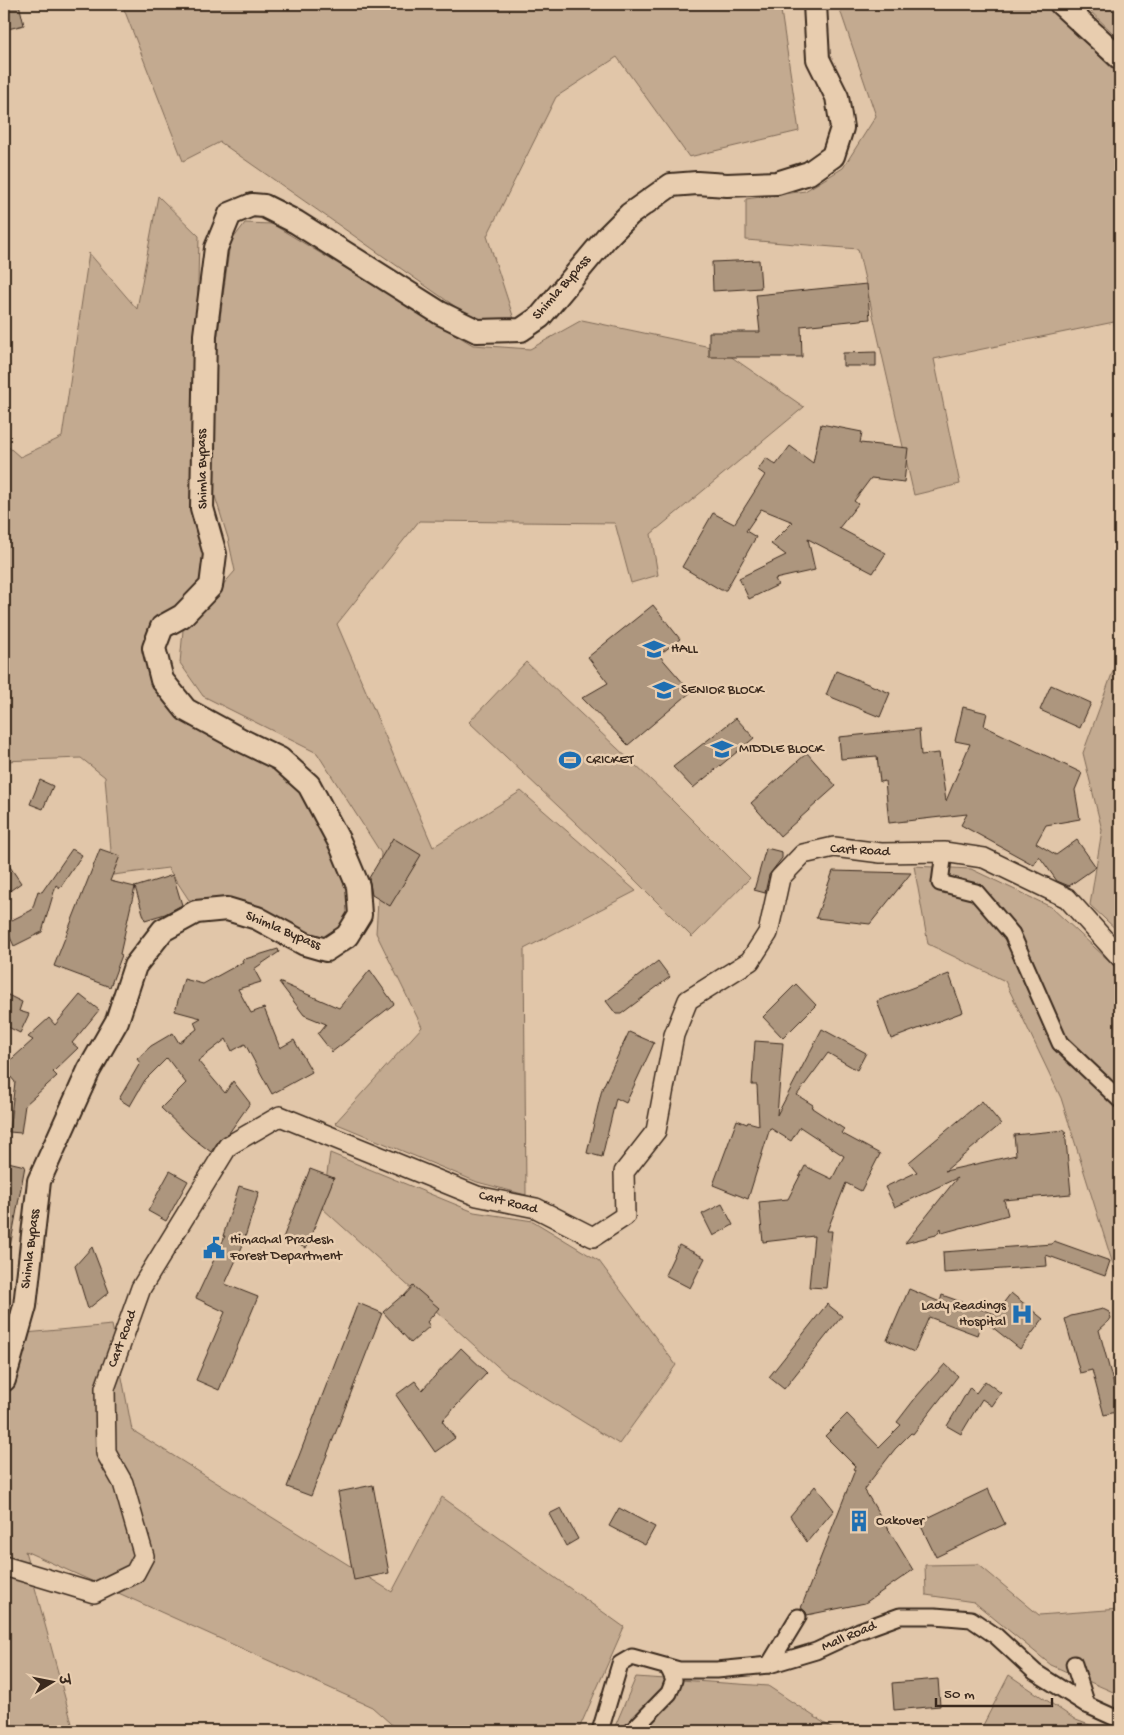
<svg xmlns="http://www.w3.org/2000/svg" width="1124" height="1735" font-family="'Gochi Hand','Playpen Sans Deva',sans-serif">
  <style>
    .green { fill: #c3aa90; stroke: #7f6a57 }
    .building { fill: #ad967e; stroke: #3b2a1e }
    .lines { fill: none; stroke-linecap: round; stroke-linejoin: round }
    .minor-casing { stroke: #3b2a1e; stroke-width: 19 }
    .major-casing { stroke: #3b2a1e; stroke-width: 22 }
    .highway-casing { stroke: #3b2a1e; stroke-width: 26 }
    .minor { stroke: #e8cdaf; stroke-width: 15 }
    .major { stroke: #e8cdaf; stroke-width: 19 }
    .highway { stroke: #e8cdaf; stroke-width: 22 }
    .labels { text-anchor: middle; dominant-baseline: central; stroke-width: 5; stroke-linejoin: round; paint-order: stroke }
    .street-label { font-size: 14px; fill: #3b2a1e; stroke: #e8cdaf }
    .poi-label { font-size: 14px; fill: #3b2a1e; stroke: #e8cdaf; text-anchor: start }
  </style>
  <rect width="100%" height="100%" fill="#e1c6a9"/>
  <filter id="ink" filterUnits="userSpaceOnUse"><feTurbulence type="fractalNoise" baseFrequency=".02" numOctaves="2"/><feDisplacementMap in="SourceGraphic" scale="10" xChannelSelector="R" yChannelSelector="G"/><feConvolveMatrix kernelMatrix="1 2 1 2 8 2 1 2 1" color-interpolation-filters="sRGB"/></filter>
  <g filter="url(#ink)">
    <g class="green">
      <path d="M122,4h658l19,127 -110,26 -72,-100 -61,40 -69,139 27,83h-41l-253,-177 -37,19z"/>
      <path d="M838,4h207l75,72v274l-6,-28 -180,37 26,125 -46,11 -56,-246 -112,-9v-41l59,-8 38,-23 33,-52z"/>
      <path d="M1083,4h37v36z"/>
      <path d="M158,196l41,40 -2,99 10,219 -3,31 -48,41 1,57 120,82 27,25 49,98v28l-30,27 -95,-40 -39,-3 -21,-32 -55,7 -8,-98 -24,-19 -77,3v-318l16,14 42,-20 27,-184 48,56z"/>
      <path d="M245,223l27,1 201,121 57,4 52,-29 138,29 84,58 -153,127 7,41 -27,8 -16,-60 -196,-2 -82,103 96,223 88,-56 115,100 -112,58 2,246 -49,-13 -142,-59 87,-96 -46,-94 5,-80 -64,-100 -114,-57 -23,-33 3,-33 52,-59 -7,-33 -15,-48 2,-134 15,-113z"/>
      <path d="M1120,652v281l-30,-28 12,-75 -19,-77z"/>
      <path d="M526,662l144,136 80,80 -58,59 -80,-80 -143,-135z"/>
      <path d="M914,866l57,3 80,38 69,64v306l-4,-3 -55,-176 -56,-117 -77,-37z"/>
      <path d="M330,1153l144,59 59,9 66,40 77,104 -57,79 -113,-70 -184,-166z"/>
      <path d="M112,1325l20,105 260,162 50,-95 182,130 -46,104h-179l-27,-24 -347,-156 49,180h-70v-396z"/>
      <path d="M978,1564l61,51 81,-6v86l-69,-30 -77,-63 -48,-7 -1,-30z"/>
      <path d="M1009,1675l67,45 29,11h-125z"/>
      <path d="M636,1677l132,9 65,43 39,2h-259z"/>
    </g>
    <g class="building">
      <path d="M4,4h15l5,21 -20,5z"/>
      <path d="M759,260l2,28 -48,3 -1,-29z"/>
      <path d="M867,284l3,35 -69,7 1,31h-93v-25h51l-4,-37z"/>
      <path d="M876,352v14h-33v-13z"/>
      <path d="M821,424l41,8 -2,11 48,5 -4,34 -33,-4 -17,23 4,3 -19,24 47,25 -13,20 -65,-34 7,31 -40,9 3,6 -29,14 -10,-21 47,-23 -15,-11 22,-22 -32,-13 -15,22 10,6 -30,53h-5l-39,-23 31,-54 21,11 31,-49 -7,-5 8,-12 10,7 14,-19 23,17z"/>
      <path d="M653,605l27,34 -21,16 32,37 -63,53 -46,-47 26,-15 -20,-26z"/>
      <path d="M836,671l54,22 -10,24 -54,-22z"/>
      <path d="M1051,685l40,18 -11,25 -40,-18z"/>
      <path d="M963,707l24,6 -3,13 98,47 -7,17 5,29 -34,6 -10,18 20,12 21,-15 19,27 -27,19 -12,-5 -18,-25 -5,9 -73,-40 6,-11 -78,9 -4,-42 -5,1 -3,-26 -36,3 -2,-22 80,-8 2,26 18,-2 7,48 24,-57 -15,-3z"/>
      <path d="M736,718l18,20 -61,50 -20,-21z"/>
      <path d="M807,753l29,33 -56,50 -29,-33z"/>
      <path d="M40,780l13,6 -10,23 -13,-5z"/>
      <path d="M393,838l28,17 -31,51 -18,-11 -3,-17z"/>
      <path d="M766,848l16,4v6l-13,17 -4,18 -11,-3z"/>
      <path d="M72,849l10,6 -22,33 -4,-3 -14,47 -28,14 -10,-22 28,-14 6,-19 4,1z"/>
      <path d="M100,849l20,7 -10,25 25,6 -15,67 2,1 -12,32 -56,-21z"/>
      <path d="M4,858l17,25 -17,12z"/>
      <path d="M833,871l78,2 -41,51 -54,-6z"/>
      <path d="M173,875l9,30 -17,9 -20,6 -10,-33z"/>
      <path d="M278,949l1,3 -25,17 7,13 -23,7 13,24 13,-5 16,40 14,-8 18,32 -40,22 -27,-50 -13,7 -6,-12 -28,22 27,32 8,-12 17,22 -21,30 -10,7 -8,12 -21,-16 -29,-28 25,-25 -19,-25 -22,22 -15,26 -11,-7 21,-36 -3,-4 14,-13 22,-13 6,10 18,-14 -3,-7 7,-4 -26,-7 9,-32 19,5 40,-22 -1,-2z"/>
      <path d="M658,961l12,16 -49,37h-5l-10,-13z"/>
      <path d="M370,970l24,34 -62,48 -14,-18 8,-10 -22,-9 -25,-33 60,26z"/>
      <path d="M949,974l14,38 -72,27 -14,-38z"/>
      <path d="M796,984l20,21 -33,33 -20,-21z"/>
      <path d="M4,993l18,9 -3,9 10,3 -9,19 -16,-8z"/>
      <path d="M80,995l19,15 -27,33 6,5 -25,24 4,4 -32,29 -4,28 -12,-1 6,-50 -11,-13v-3l29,-26 -5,-3 21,-19 6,7z"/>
      <path d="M822,1029l44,24 -9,17 -29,-17 -31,42 16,10 -1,3 32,21 -3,4 39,21 -19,37 -15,-8 -19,48h5l-6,57 -17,-1 5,-51 -51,6 -4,-40 29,-3 17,-33 27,13 12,-23 -44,-29 -9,14 -21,-13 -22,71 -35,-14 24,-65 10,4 1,-2 11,3 -2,-40h-5l3,-44 28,2 -6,72z"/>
      <path d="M629,1032l25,11 -28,60 -10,-5 -14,59 -15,-4 15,-64z"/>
      <path d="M982,1101l19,23 -56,47 71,-16 -2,-20 51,-5 6,64 -67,6 4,15 -66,18 -1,-5 -5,7 -31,8 52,-65 -62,29 -10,-20 32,-15 -8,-10z"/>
      <path d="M8,1162l17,4 -15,81 -6,-1v-62z"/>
      <path d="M310,1169l24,9 -28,70 -23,-10z"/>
      <path d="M170,1171l18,10 -22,40 -18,-10z"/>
      <path d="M239,1186l20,6 -17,55 -17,37 33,13 -39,93 -23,-10 29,-68 -29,-14 29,-62h-2z"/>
      <path d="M722,1204l11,21 -20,11 -11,-22z"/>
      <path d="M1054,1241l56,20 -5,15 -59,-21 1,11 -103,7 -1,-21 109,-8z"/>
      <path d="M679,1245l26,13 -15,30 -25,-13z"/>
      <path d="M92,1247l17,45 -21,17 -13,-43z"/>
      <path d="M413,1286l26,22 -12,14 3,4 -19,17 -28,-31 20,-17 1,1z"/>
      <path d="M909,1289l31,13 2,-7 53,19 16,-21 32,26 -23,30 -38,-30 -5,16 -48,-18 -15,35 -27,-12z"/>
      <path d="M358,1303l24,10 -71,183 -24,-9z"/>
      <path d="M827,1304l15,12 -58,73 -15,-12z"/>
      <path d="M1103,1309l6,3 2,6 -2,3 -10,9 21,78v3l-16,4 -12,-45 -12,3 -15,-54 6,-3z"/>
      <path d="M461,1348l26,25 -45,48 13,17 -20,14 -39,-57 19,-14 7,9z"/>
      <path d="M945,1364l13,12 -45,58 -2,-1 -16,16 -31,40 49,81 -48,33 -58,12 -1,-3 -5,-4 54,-138 -2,-1 2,-3 -30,-30 22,-22 32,33 22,-22 -4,-3 20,-26z"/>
      <path d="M985,1381l16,12 -9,13 -10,-7 -21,35 -14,-8 23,-39 6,6z"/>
      <path d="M373,1485l16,88 -35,7 -16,-88z"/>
      <path d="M815,1486l19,24 -27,32 -17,-26z"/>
      <path d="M988,1489l17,35 -69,33 -17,-35z"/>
      <path d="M561,1508l17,31 -12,7 -17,-32z"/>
      <path d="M619,1508l36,19 -10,18 -36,-19z"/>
      <path d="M938,1679l2,27 -46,4 -2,-27z"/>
    </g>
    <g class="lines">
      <g class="minor-casing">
        <g id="minor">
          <path d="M944,852l-4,31 36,9 36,42 48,109 60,57"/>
          <path d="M1074,1664l13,41"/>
          <path d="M769,1665l29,-48"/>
          <path d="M600,1731l20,-67 12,-7 47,13h38l52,-5 47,-14 43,-20 41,-15h35l36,3 25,17 39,36 52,33 33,15"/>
          <path d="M632,1731l37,-38 5,-13 -6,-13"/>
        </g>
      </g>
      <g class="major-casing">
        <path id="major" d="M4,1566l90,27 41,-20 9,-17 -21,-73 -17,-30 -1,-65 36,-100 87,-142 52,-30 197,80 59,12 57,29 32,-21 -1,-44 32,-41 18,-96 14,-35 62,-39 18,-28 12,-55 23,-24 31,-7 47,6 63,-1 40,6 83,40 53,59"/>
      </g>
      <g class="highway-casing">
        <g id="highway">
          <path d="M1061,4l59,54"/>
          <path d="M4,1380l21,-74 14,-125 50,-111 28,-49 18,-55 28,-36 33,-18 31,-3 30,9 48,26 21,6 21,-14 13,-21 -2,-29 -18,-43 -31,-58 -29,-26 -37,-18 -57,-31 -24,-30 -8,-32 8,-21 20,-11 29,-30 4,-32 -13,-46 3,-173 11,-87 14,-34 22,-9 12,1 32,16 144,91 37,18 44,-1 19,-13 66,-79 24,-24 41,-29 26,-2 30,2 50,-2 32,-10 24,-17 9,-28 -5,-31 -19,-38 -3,-55"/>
        </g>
      </g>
      <use href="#minor" class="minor"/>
      <use href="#major" class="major"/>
      <use href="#highway" class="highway"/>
    </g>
  </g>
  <defs>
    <g id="school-bare" transform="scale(1.725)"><path d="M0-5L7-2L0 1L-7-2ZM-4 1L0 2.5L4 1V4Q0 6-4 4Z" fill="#1f6fb2" stroke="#e8cdaf" stroke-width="2.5" paint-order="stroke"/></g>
    <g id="stadium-bare" transform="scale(1.725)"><path d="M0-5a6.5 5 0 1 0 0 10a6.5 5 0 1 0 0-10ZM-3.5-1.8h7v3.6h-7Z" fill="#1f6fb2" stroke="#e8cdaf" stroke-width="2.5" paint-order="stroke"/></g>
    <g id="civic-bare" transform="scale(1.725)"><path d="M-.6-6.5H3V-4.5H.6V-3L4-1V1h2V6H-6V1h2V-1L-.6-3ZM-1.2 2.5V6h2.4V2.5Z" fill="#1f6fb2" stroke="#e8cdaf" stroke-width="2.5" paint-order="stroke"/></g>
    <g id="hospital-bare" transform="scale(1.725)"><path d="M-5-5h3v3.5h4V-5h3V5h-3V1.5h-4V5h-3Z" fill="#1f6fb2" stroke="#e8cdaf" stroke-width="2.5" paint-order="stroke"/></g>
    <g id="building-bare" transform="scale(1.725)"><path d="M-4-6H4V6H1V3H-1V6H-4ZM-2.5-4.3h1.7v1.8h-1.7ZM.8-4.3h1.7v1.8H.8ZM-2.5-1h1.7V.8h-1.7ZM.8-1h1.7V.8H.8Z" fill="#1f6fb2" stroke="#e8cdaf" stroke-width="2.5" paint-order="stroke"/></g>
  </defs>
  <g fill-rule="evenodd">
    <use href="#school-bare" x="654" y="649"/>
    <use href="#school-bare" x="664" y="690"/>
    <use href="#school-bare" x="722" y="749"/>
    <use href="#stadium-bare" x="570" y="760"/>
    <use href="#civic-bare" x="214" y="1248"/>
    <use href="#hospital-bare" x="1022" y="1314"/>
    <use href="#building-bare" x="859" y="1521"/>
  </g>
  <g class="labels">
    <g class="street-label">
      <text transform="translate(562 288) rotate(-49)">Shimla Bypass</text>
      <text transform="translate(203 469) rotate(-91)">Shimla Bypass</text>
      <text transform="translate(860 851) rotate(3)">Cart Road</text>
      <text transform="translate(283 931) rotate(23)">Shimla Bypass</text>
      <text transform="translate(508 1203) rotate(14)">Cart Road</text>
      <text transform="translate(31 1249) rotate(-83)">Shimla Bypass</text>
      <text transform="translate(123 1339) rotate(-70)">Cart Road</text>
      <text transform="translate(849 1637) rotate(-23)">Mall Road</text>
    </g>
    <g class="poi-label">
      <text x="671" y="649">HALL</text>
      <text x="681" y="690">SENIOR BLOCK</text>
      <text x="739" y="749">MIDDLE BLOCK</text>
      <text x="586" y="760">CRICKET</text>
      <text x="230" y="1240">Himachal Pradesh<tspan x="230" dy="16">Forest Department</tspan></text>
      <text x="1006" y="1306" text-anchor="end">Lady Readings<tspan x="1006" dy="16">Hospital</tspan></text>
      <text x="876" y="1521">Oakover</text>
    </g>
  </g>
  <rect width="1124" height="1735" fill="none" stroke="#e8cdaf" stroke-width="20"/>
  <rect x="10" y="10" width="1104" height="1715" fill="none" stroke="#3b2a1e" stroke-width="2" filter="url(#ink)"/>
  <g transform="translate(52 1682) rotate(80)" stroke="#e8cdaf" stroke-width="4" paint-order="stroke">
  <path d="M0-4L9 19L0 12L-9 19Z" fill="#3b2a1e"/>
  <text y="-8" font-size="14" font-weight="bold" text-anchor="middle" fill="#3b2a1e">उ</text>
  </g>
  <path d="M936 1698v8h116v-8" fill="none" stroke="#3b2a1e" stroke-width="2.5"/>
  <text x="944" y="1698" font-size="15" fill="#3b2a1e" stroke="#e8cdaf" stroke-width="4" paint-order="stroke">50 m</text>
</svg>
